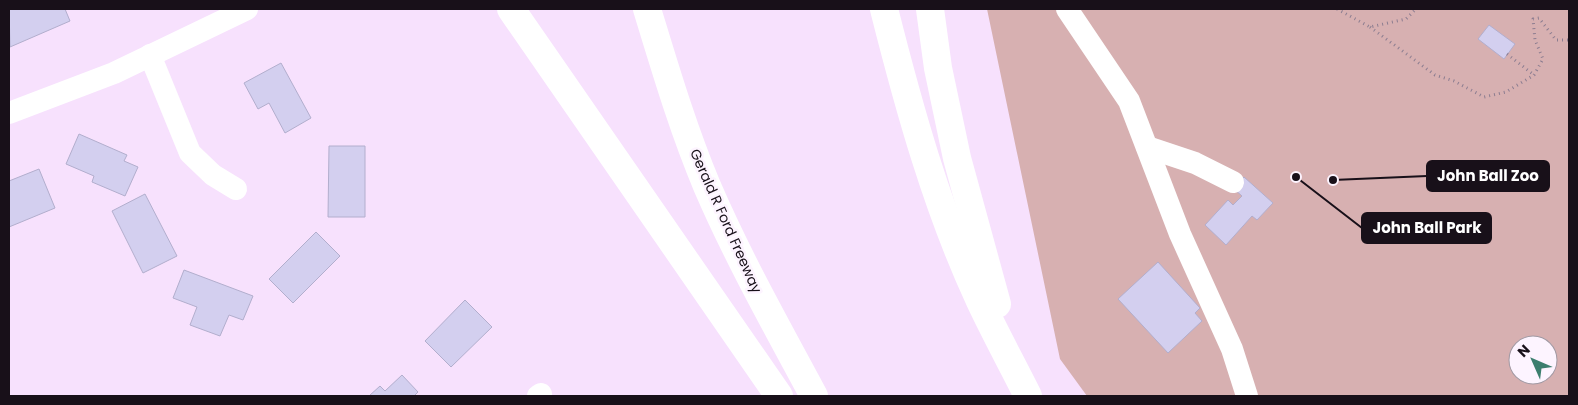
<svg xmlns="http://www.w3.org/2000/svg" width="1578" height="405" font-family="Poppins,sans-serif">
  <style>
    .green { fill: #d7b0b1; fill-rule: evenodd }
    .building { fill: #d3cfef; stroke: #b2aecd }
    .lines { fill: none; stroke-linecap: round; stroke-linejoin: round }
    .path { stroke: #8c7d90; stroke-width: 3; stroke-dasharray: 1 4; stroke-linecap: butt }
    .minor { stroke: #fff; stroke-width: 22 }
    .highway { stroke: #fff; stroke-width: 28 }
    .labels { text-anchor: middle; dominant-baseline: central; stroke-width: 5; stroke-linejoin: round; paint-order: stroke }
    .street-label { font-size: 14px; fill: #181019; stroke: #fdf4ff }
    .leader { fill: none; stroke: #181019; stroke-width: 2 }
    .callout-dot { fill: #181019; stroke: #fdf4ff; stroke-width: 2 }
    .callout { fill: #181019; stroke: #181019; stroke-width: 2 }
    .callout-label { font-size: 15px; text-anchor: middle; font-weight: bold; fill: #fff }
  </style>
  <rect width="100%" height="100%" fill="#f7e1fd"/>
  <path class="green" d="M987,9h582v387h-482l-27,-37zM1518,345h30v30h-30z"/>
  <g class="building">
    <path d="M9,9h56l5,12 -60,26z"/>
    <path d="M1489,25l26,19 -11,15 -26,-20z"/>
    <path d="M281,63l30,55 -26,15 -16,-30 -11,6 -14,-26z"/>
    <path d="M79,134l48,21 -3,6 14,6 -13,29 -33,-14 2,-6 -28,-12z"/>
    <path d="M329,146h36v71h-37z"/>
    <path d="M39,169l16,39 -46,19v-46z"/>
    <path d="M1244,177l29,26 -16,17 -5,-4 -26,29 -21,-20 23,-25 5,5 9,-9 -8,-7z"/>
    <path d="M145,194l32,62 -34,17 -31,-62z"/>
    <path d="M316,232l24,24 -47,47 -24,-24z"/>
    <path d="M1158,262l42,46 -5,5 7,8 -34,32 -50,-54z"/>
    <path d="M184,270l69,26 -10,24 -14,-5 -9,21 -30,-11 7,-18 -24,-9z"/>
    <path d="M465,300l27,27 -41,40 -26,-26z"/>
    <path d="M402,375l16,17 -4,4h-45l11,-10 5,5z"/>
  </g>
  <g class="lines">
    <g class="path">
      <path d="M1337,9l33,18 36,-8 10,-10"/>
      <path d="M1370,27l65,48 19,6 30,16 22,-5 28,-17 9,-16 -8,-19 -2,-21 6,-1 17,22h12l1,-2"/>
      <path d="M1507,54l27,21"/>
    </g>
    <g class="minor">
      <path d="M1067,9l62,92 51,133 52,115 15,47"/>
      <path d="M150,55l40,98 23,22 23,14"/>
      <path d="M9,113l105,-40 133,-64"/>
      <path d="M1147,147l48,16 38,19"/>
      <path d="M538,396l3,-2"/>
    </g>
    <g class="highway">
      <path d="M511,9l268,387"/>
      <path d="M647,9c18,59 36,120 60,177 31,72 70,141 107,210"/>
      <path d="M884,9c25,99 53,200 96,292 15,32 32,63 48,95"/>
      <path d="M930,9l8,59 19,90 40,146"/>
    </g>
  </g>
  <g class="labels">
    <g class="street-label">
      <text transform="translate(726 221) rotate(66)">Gerald R Ford Freeway</text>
    </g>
  </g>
  <path class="leader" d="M1333 180L1427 176M1296 177L1362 228"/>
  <g class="callout-dot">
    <circle cx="1333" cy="180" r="5"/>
    <circle cx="1296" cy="177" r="5"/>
  </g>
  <g class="callout">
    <rect x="1427" y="161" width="122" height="30" rx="5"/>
    <rect x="1362" y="213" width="129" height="30" rx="5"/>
  </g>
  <g class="callout-label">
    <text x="1488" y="181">John Ball Zoo</text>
    <text x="1427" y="233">John Ball Park</text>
  </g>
  <rect width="1578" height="405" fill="none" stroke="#181019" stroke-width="20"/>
  <g transform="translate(1533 360) rotate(315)"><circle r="24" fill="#fdf4ff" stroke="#a199a3"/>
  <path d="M0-4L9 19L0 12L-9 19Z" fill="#3c7e6e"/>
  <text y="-8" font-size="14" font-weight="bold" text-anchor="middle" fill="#181019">N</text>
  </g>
</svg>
